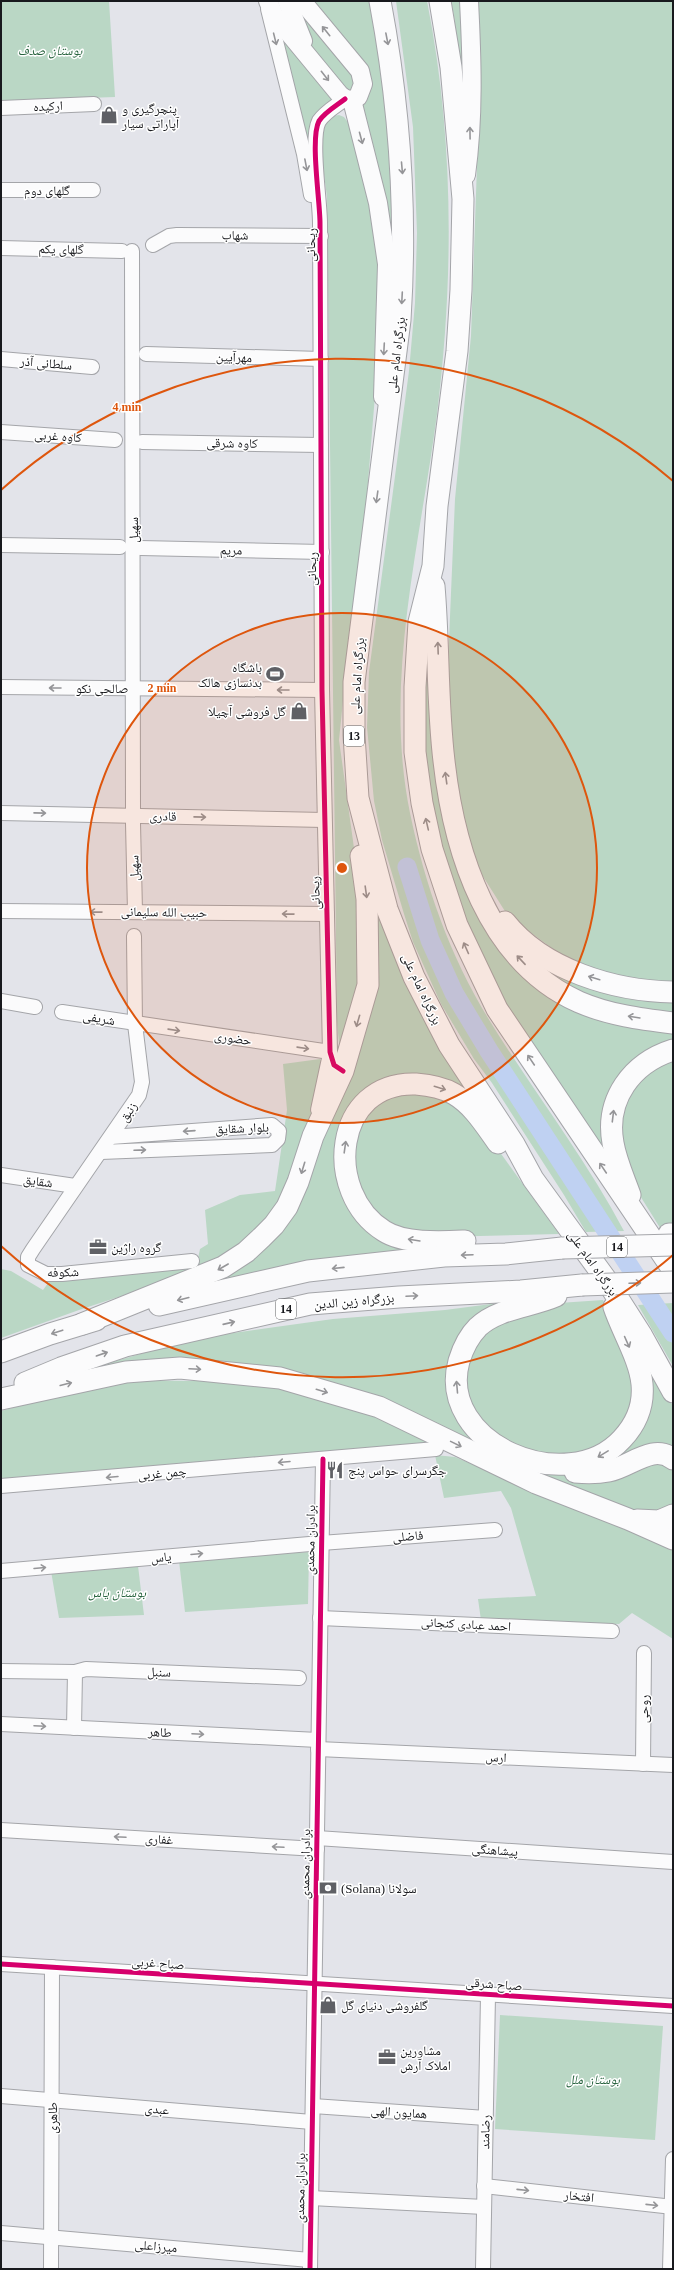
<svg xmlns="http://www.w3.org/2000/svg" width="674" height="2270" font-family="'Times New Roman','Noto Naskh Arabic',serif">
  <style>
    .green { fill: #bad7c5 }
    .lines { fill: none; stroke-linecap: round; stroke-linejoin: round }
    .river { stroke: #bfd1f2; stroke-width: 19 }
    .minor-casing { stroke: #a4a5a9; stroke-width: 16 }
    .major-casing { stroke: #a4a5a9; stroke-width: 20 }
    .highway-casing { stroke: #a4a5a9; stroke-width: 23 }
    .minor { stroke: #fbfbfc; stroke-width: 14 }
    .major { stroke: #fbfbfc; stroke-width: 18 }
    .highway { stroke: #fbfbfc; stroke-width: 21 }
    .highway-bridge-casing { stroke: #a4a5a9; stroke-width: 23; stroke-linecap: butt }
    .highway-bridge { stroke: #fbfbfc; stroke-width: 21 }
    .cycleway-casing { stroke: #fff; stroke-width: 8 }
    .cycleway { stroke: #d6006c; stroke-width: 5 }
    .oneway { stroke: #959598 }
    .ring { fill: none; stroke: #de560d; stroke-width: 2 }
    .labels { text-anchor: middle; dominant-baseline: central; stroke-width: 3; stroke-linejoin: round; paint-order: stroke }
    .shield { fill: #fff; stroke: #5d5e61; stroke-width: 1 }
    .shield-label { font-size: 12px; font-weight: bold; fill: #18191d }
    .park-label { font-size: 13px; font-style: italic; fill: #26623d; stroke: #fff }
    .street-label { font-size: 13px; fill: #18191d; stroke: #fff }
    .poi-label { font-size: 13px; fill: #18191d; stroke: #fff; text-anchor: start }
    .centre { fill: #de560d; stroke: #fff; stroke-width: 2 }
    .ring-label { font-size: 12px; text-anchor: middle; font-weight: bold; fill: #de560d; stroke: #fff; stroke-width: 3; stroke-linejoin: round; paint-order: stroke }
  </style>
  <rect width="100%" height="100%" fill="#e3e4ea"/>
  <g class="green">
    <path d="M1,1h108l6,96 -114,4z"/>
    <path d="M297,1l61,80 -7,10h-4l-35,-43 -5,-10z"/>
    <path d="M307,1h63c20,95 26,191 21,288l-32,-183 9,-14z"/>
    <path d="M396,1h31c27,136 27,276 10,413 -17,131 -54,267 -27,399 15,72 40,143 78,205 44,72 97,139 136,213l-38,1 -22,-37 -72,-112 -18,-24 -33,-55 -28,-62 -9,-28 -22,-74 -8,-39 -7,-74 2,-55 40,-301 6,-68 2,-70 -4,-106z"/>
    <path d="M451,1h13l2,142 -12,-127z"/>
    <path d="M476,1h197v988l-98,-24 -67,-49 -31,-49 -21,-64 -9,-116 8,-188 16,-163 7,-199z"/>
    <path d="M280,26l55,74 -8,6 -16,55z"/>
    <path d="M339,115l5,2 8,11 26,95 2,110 -18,224 -12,75 -11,108 25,180 1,45 -24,99 -4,-42 -10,-825 -6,-45 2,-28 10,-8z"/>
    <path d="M431,654l14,148 85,174 143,52v17l-52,34 -1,99 -105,-157 -38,-70 -42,-118 -11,-68 2,-110z"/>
    <path d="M364,855l144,294 -83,-70 -76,39 15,104 95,23 -286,48 86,-43 105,-225z"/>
    <path d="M520,943l153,52v23l-105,-26z"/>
    <path d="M673,1055v174l-11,2 -28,-45 -16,-40v-35l28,-44z"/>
    <path d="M320,1059l2,4 -14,67 -33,82 -36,35 -36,22 -124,41 -78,28v-69l10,2 32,19 8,-11 146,-16 3,-14 8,-5 -3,-34 35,-15 35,-4 12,-81 -4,-46z"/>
    <path d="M395,1090l53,7 38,36 73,101 -119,3 -39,-4 -38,-28 -13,-45 8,-41z"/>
    <path d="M543,1297l-58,20 -30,86 85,64 93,-34v-90l40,63v128l-365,-156 -229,-6 78,-23 69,-15 107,-15 112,-9z"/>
    <path d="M603,1300l26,55 8,43 -27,48 -63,14 -68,-34 -17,-50 17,-44 80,-29z"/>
    <path d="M673,1303v63l-35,-61z"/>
    <path d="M115,1380l155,2 109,33 69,35 -198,10 -249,23v-72z"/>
    <path d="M435,1455l20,2 218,91v91l-41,-26 -13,11 -138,-4 -3,-21 58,-3 -25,-88 -10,-17 -57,7z"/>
    <path d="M309,1552l-1,52 -123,8 -6,-51z"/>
    <path d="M138,1566l6,49 -85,3 -8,-47z"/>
    <path d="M500,2015l163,11 -8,114 -160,-11z"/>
  </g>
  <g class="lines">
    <path class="river" d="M407,867l23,73 24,53 35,58 184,282"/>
    <g class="minor-casing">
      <g id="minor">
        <path d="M268,9l36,145 7,41"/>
        <path d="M1,108l93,-4"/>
        <path d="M1,190h92"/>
        <path d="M153,245l16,-9 8,-1 144,1"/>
        <path d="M1,248l121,3"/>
        <path d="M132,251l1,558"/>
        <path d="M146,354l175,5"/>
        <path d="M1,359l91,8"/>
        <path d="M1,432l114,8"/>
        <path d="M142,442l179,3"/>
        <path d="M1,545l119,2"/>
        <path d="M140,548l182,4"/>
        <path d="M1,687l321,3"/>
        <path d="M1,813l323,7"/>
        <path d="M133,823l2,89"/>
        <path d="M1,911l326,3"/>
        <path d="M134,936l1,88 7,58 -3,13 -106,154 -5,8v8l18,9h16l130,-13"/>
        <path d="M1,1001l34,6"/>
        <path d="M62,1012l268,40"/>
        <path d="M343,1071l-9,-6 -4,-13 -8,-362 -2,-467c0,-22 -10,-85 -1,-102 6,-9 17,-15 26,-22"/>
        <path d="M318,1110l12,-56"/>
        <path d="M101,1152l171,-7 6,-6 1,-8 -7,-6 -161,12"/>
        <path d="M1,1175l74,11"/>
        <path d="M1,1486l435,-37"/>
        <path d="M1,1571l320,-28 174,-13"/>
        <path d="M320,1618l292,13"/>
        <path d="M1,1671l74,1 11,-3 213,9"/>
        <path d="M1,1724l317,16"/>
        <path d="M74,1728l1,-56"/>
        <path d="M318,1749l355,16"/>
        <path d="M643,1764l1,-111"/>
        <path d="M1,1830l316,19"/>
        <path d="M317,1838l356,24"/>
        <path d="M1,1964l672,42"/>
        <path d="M1,2096l311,26"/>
        <path d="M313,2106l173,12"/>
        <path d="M484,2186l189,21"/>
        <path d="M311,2198l173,9"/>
        <path d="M1,2233l309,27"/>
        <path d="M51,2269l1,-302"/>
        <path d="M310,2269l13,-810"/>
        <path d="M483,2269l5,-274"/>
        <path d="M670,2269l3,-110"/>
      </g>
    </g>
    <g class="major-casing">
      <g id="major">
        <path d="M268,1l6,14 66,80c6,5 10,6 18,2l5,-13 -3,-13 -58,-70"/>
        <path d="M287,1l16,40"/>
        <path d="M352,100l26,103 9,61 -4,133"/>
        <path d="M466,175c8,-58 6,-116 3,-174"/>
      </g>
    </g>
    <g class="highway-casing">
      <g id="highway">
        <path d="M380,1c20,106 27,212 20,319l-46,362v53l4,63 29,111 27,68 35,68 65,99 19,35 72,99 37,58 31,56"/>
        <path d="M440,1l11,66 12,132 -2,91 -4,61 -20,155 -4,60 -14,56 -4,65v65l7,51 10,46 25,76 40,84 176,261"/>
        <path d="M434,586c5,58 3,117 10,175 10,90 44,201 135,241 30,13 62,17 94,21"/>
        <path d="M505,922c38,48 109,69 168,70"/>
        <path d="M630,1195c-6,-17 -14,-34 -17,-52 -8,-44 19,-80 60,-93"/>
        <path d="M669,1234h4"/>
        <path d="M465,1241c-24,1 -61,3 -81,-10 -61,-38 -51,-150 32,-147 13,1 26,3 38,10 19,11 31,31 44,49"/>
        <path d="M556,1296c-25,11 -58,12 -78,31 -10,10 -15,21 -19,34 -23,83 108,138 163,78 14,-15 22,-34 20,-55 -2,-24 -20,-53 -28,-77"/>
        <path d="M159,1305l149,-34 136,-15 62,-2 56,-6"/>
        <path d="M82,1324l141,-57 23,-15 15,-14 13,-13 13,-18 11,-25 15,-46 30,-65 25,-86 -1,-86 -6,-43"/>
        <path d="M1,1352l49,-18 46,-14"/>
        <path d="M25,1383l36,-15 64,-22 185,-42 89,-7 122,-6 61,-6"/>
        <path d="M1,1399l125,-27 54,-4 100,10 99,29 157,76 92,36 45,20"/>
        <path d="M575,1472c11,1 23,1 34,-1 21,-4 44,-28 64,-12"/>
        <path d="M637,1520l22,1 14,-6"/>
      </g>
    </g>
    <use href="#minor" class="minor"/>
    <use href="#major" class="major"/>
    <use href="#highway" class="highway"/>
    <g class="highway-bridge-casing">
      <g id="highway-bridge">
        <path d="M562,1248l111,-3"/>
        <path d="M582,1285l91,-3"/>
      </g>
    </g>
    <use href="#highway-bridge" class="highway-bridge"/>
    <g class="cycleway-casing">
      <g id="cycleway">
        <path d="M343,1071l-9,-6 -4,-13 -8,-362 -2,-467c0,-22 -10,-85 -1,-102 6,-9 17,-15 26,-22"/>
        <path d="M1,1964l672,42"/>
        <path d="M310,2269l13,-810"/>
      </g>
    </g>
    <use href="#cycleway" class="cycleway"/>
  </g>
  <defs><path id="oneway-shaft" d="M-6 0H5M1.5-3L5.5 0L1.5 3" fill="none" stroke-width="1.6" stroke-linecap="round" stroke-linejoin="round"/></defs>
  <g class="oneway">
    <use href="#oneway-shaft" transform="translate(326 31) rotate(-129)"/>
    <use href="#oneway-shaft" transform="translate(275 39) rotate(76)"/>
    <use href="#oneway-shaft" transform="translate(387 39) rotate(79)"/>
    <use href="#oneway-shaft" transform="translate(325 76) rotate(52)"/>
    <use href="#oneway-shaft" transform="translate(470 133) rotate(-91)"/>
    <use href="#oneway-shaft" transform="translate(361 138) rotate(75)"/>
    <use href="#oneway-shaft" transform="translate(306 165) rotate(79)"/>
    <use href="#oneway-shaft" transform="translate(402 168) rotate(85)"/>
    <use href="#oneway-shaft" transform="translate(402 298) rotate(93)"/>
    <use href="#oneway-shaft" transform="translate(384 349) rotate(93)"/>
    <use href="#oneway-shaft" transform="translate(377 497) rotate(98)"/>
    <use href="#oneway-shaft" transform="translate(438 648) rotate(-92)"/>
    <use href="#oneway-shaft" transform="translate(55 688) rotate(-180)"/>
    <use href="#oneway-shaft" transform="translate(283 690) rotate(-180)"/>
    <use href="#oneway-shaft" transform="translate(446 778) rotate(-98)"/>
    <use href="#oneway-shaft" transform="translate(40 813) rotate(1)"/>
    <use href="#oneway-shaft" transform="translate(200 817) rotate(1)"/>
    <use href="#oneway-shaft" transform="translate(427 824) rotate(-103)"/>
    <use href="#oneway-shaft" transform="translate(366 892) rotate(82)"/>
    <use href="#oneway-shaft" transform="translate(96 912) rotate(-179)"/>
    <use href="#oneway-shaft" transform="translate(288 914) rotate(-179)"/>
    <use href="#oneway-shaft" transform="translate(466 948) rotate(-114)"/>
    <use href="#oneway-shaft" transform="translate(521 960) rotate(-133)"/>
    <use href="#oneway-shaft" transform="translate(594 978) rotate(-163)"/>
    <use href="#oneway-shaft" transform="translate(634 1017) rotate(-171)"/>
    <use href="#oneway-shaft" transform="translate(358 1021) rotate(106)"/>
    <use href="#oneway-shaft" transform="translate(174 1030) rotate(8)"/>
    <use href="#oneway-shaft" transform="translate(303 1048) rotate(8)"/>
    <use href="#oneway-shaft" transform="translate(531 1060) rotate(-124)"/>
    <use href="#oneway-shaft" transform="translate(440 1088) rotate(17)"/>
    <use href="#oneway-shaft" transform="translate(613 1116) rotate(-83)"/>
    <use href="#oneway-shaft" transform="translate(189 1131) rotate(176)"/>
    <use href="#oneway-shaft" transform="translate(345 1147) rotate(-82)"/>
    <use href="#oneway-shaft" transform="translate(140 1150) rotate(-2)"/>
    <use href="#oneway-shaft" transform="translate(303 1168) rotate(107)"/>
    <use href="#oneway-shaft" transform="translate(603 1168) rotate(-124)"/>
    <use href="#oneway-shaft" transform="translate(414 1240) rotate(-171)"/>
    <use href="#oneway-shaft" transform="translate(467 1255) rotate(178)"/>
    <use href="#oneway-shaft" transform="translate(223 1267) rotate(150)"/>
    <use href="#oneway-shaft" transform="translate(338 1268) rotate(174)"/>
    <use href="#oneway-shaft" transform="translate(635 1283) rotate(-2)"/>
    <use href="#oneway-shaft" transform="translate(412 1296) rotate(-3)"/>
    <use href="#oneway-shaft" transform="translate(183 1299) rotate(166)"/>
    <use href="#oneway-shaft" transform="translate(229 1323) rotate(-13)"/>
    <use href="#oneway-shaft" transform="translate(57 1332) rotate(162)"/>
    <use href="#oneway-shaft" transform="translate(627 1342) rotate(66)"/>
    <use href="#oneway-shaft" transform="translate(102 1354) rotate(-19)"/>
    <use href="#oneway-shaft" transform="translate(195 1369) rotate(3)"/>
    <use href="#oneway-shaft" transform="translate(66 1384) rotate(-14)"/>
    <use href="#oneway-shaft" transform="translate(457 1387) rotate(-95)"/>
    <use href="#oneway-shaft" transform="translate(322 1391) rotate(17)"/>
    <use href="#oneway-shaft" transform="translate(456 1444) rotate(26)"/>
    <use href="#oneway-shaft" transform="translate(603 1454) rotate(149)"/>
    <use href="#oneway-shaft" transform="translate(284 1462) rotate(175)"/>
    <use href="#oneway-shaft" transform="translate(112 1477) rotate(175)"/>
    <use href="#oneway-shaft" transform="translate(197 1554) rotate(-5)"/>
    <use href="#oneway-shaft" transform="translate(40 1568) rotate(-5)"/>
    <use href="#oneway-shaft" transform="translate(40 1726) rotate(3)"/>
    <use href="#oneway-shaft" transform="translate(198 1734) rotate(3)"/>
    <use href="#oneway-shaft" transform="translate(120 1837) rotate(-177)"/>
    <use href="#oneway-shaft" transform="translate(278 1847) rotate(-177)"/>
    <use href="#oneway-shaft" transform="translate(523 2190) rotate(6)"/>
    <use href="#oneway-shaft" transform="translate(652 2205) rotate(6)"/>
  </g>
  <circle cx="342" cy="868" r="255" fill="#de560d" fill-opacity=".12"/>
  <g class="ring">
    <circle cx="342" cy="868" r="255"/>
    <path d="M673 1255A509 509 0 0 1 1 1246M1 490A509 509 0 0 1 673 481"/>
  </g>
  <defs>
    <g id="shop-bare" transform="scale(1.38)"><path d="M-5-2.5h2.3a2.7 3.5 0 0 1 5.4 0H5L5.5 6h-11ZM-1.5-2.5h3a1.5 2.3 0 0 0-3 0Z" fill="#5f6065" stroke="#fff" stroke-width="2.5" paint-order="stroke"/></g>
    <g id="stadium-bare" transform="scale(1.38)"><path d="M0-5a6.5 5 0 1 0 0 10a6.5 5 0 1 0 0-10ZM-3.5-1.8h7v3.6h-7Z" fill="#5f6065" stroke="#fff" stroke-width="2.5" paint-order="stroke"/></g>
    <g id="office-bare" transform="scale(1.38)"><path d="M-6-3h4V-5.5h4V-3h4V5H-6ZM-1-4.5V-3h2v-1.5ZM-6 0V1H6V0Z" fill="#5f6065" stroke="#fff" stroke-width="2.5" paint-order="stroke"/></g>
    <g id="restaurant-bare" transform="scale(1.38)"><path d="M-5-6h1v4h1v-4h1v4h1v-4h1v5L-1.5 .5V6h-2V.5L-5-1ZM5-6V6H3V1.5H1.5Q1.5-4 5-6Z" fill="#5f6065" stroke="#fff" stroke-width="2.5" paint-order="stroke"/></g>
    <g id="bank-bare" transform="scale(1.38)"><path d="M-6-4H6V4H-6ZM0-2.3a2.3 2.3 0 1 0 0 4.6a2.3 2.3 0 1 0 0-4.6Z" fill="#5f6065" stroke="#fff" stroke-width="2.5" paint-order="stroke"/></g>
  </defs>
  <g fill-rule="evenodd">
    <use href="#shop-bare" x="109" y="115"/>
    <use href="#stadium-bare" x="275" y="674"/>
    <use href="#shop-bare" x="299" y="711"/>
    <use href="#office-bare" x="98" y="1247"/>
    <use href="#restaurant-bare" x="335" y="1470"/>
    <use href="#bank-bare" x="328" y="1888"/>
    <use href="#shop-bare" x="328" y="2005"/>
    <use href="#office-bare" x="387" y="2057"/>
  </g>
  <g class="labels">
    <g class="shield">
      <rect x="344" y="726" width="20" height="20" rx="3"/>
      <rect x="607" y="1237" width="20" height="20" rx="3"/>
      <rect x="276" y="1299" width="20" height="20" rx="3"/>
    </g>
    <g class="shield-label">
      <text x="354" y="736">13</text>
      <text x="617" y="1247">14</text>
      <text x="286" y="1309">14</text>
    </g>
    <g class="park-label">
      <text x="50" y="50">بوستان صدف</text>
      <text x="117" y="1592">بوستان یاس</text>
      <text x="593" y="2079">بوستان ملل</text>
    </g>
    <g class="street-label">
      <text transform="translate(48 106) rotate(-3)">ارکیده</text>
      <text x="47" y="190">گلهای دوم</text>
      <text transform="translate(235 235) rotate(1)">شهاب</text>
      <text transform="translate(310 245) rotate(-90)">ریحانی</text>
      <text transform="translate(61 249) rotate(1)">گلهای یکم</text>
      <text transform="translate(396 355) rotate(-83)">بزرگراه امام علی</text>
      <text transform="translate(234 357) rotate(2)">مهرآیین</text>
      <text transform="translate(46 363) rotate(5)">سلطانی آذر</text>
      <text transform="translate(58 436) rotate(4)">کاوه غربی</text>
      <text transform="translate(232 443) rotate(1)">کاوه شرقی</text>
      <text transform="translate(133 530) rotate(-90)">سهیل</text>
      <text transform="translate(231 550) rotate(1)">مریم</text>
      <text transform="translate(311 569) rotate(-90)">ریحانی</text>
      <text transform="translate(357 676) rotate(-86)">بزرگراه امام علی</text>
      <text x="102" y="688">صالحی نکو</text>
      <text transform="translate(163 816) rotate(1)">قادری</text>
      <text transform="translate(134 868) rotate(-91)">سهیل</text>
      <text transform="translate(315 893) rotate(-92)">ریحانی</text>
      <text transform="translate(164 912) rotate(1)">حبیب الله سلیمانی</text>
      <text transform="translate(422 989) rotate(65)">بزرگراه امام علی</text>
      <text transform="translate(99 1018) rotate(10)">شریفی</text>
      <text transform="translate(233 1038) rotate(8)">حضوری</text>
      <text transform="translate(128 1112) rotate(-56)">زنبق</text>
      <text transform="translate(242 1128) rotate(-2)">بلوار شقایق</text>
      <text transform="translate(38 1181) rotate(8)">شقایق</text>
      <text transform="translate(593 1263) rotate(55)">بزرگراه امام علی</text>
      <text transform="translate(63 1272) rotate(-1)">شکوفه</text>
      <text transform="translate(354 1301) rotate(-5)">بزرگراه زین الدین</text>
      <text transform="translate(162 1473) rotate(-5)">چمن غربی</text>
      <text transform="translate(408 1536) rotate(-4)">فاضلی</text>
      <text transform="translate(310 1540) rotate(-89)">برادران محمدی</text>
      <text transform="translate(161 1557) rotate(-5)">یاس</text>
      <text transform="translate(466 1624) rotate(3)">احمد عبادی کنجانی</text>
      <text transform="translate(159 1672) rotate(2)">سنبل</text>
      <text transform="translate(643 1709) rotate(-90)">روحی</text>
      <text transform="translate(160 1732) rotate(3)">طاهر</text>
      <text transform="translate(496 1757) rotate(3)">ارس</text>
      <text transform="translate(159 1839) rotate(3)">غفاری</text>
      <text transform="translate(495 1850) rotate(4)">پیشاهنگی</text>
      <text transform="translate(305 1864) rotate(-89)">برادران محمدی</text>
      <text transform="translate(158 1963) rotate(4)">صباح غربی</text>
      <text transform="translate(494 1984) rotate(4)">صباح شرقی</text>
      <text transform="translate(157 2109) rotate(5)">عبدی</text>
      <text transform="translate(399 2112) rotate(4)">همایون الهی</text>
      <text transform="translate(52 2118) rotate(-90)">طاهری</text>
      <text transform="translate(485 2132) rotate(-89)">رضامند</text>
      <text transform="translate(300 2188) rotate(-89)">برادران محمدی</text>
      <text transform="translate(579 2196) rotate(6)">افتخار</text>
      <text transform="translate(156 2246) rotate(5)">میرزاعلی</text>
    </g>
    <g class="poi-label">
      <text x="122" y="108">پنچرگیری و<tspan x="122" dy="15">آپاراتی سیار</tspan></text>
      <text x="262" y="667" text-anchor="end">باشگاه<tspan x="262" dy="15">بدنسازی هالک</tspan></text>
      <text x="286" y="711" text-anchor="end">گل فروشی آچیلا</text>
      <text x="111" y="1247">گروه راژین</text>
      <text x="348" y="1470">جگرسرای حواس پنج</text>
      <text x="341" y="1888">(Solana) سولانا</text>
      <text x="341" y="2005">گلفروشی دنیای گل</text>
      <text x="400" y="2050">مشاورین<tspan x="400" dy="15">املاک آرش</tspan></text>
    </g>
  </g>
  <circle cx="342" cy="868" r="6" class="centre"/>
  <g class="ring-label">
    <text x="127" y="411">4 min</text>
    <text x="162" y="692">2 min</text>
  </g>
  <rect width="674" height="2270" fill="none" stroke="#18191d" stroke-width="4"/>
</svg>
